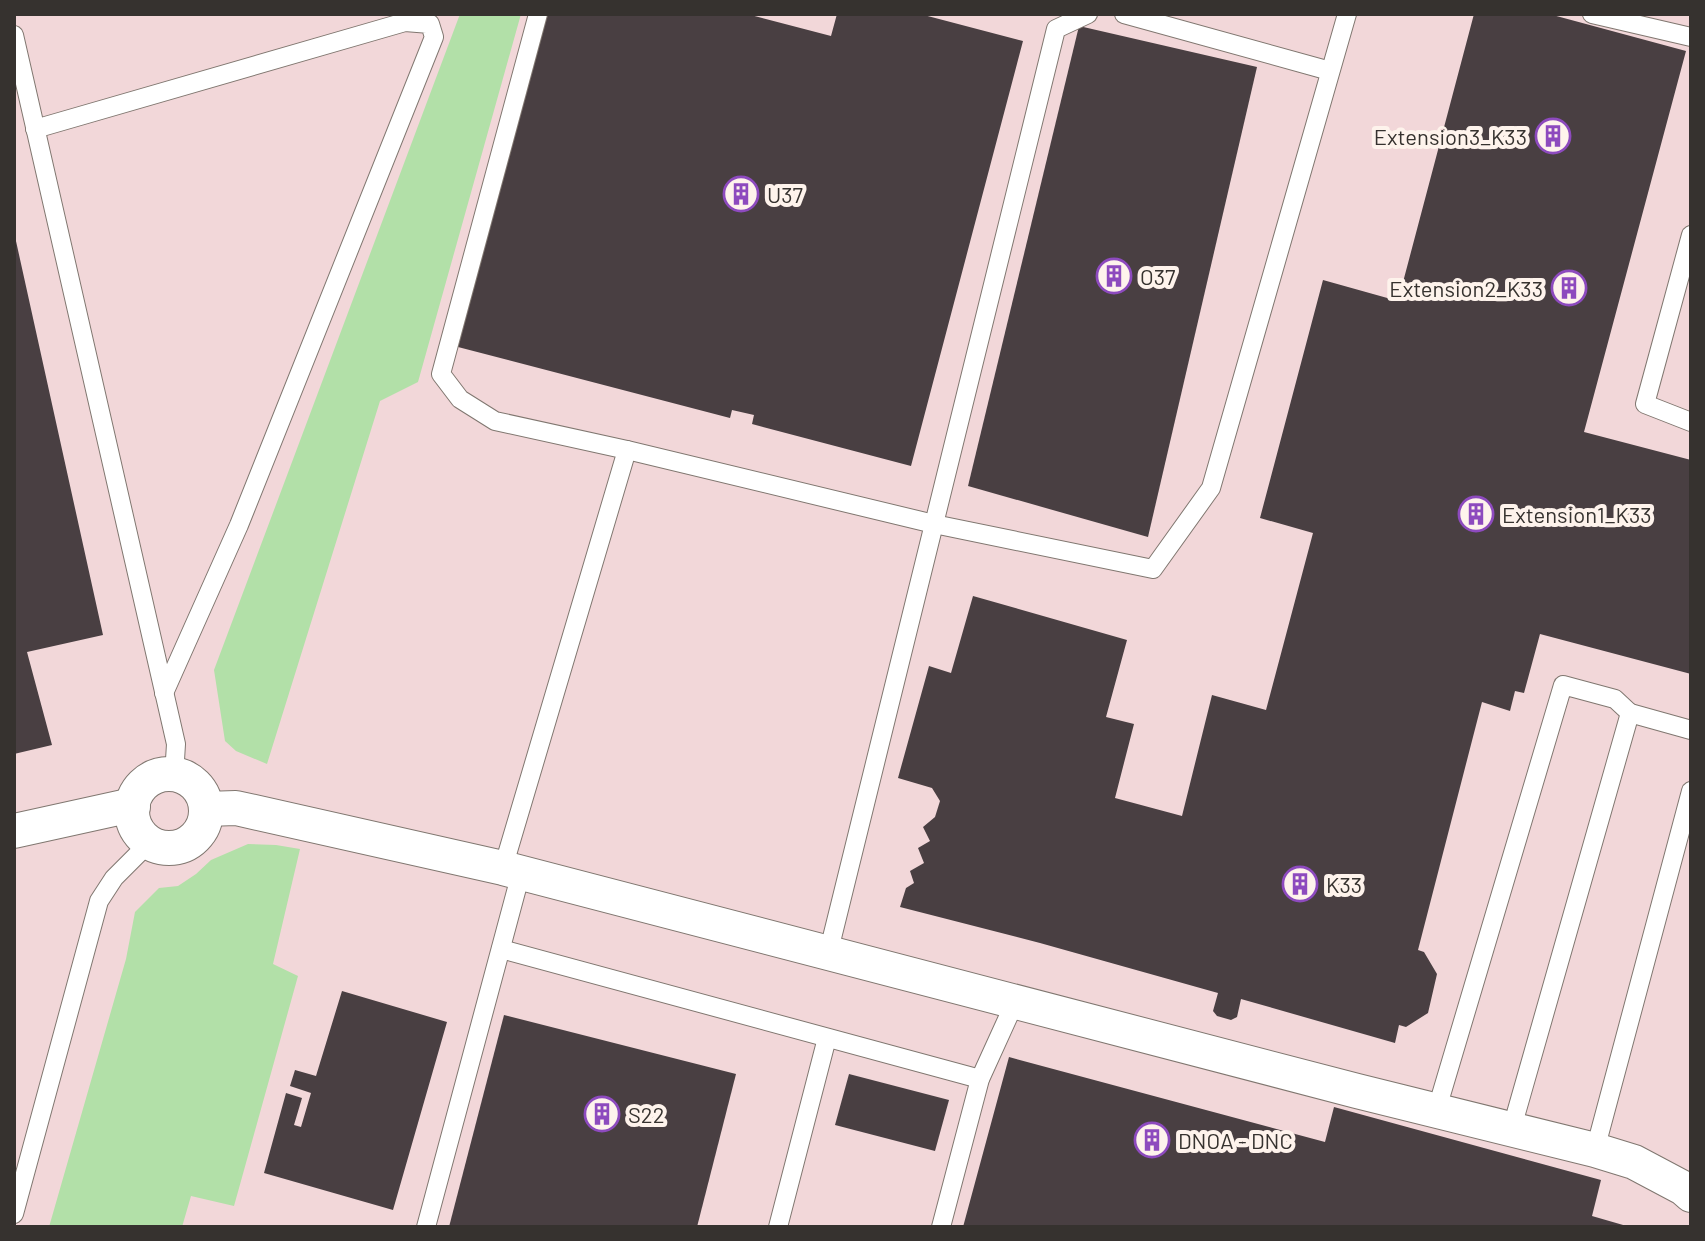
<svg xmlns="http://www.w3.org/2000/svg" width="1705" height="1241" font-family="Barlow,sans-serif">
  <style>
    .industrial { fill: #f2d7d9 }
    .green { fill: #b2e0a8 }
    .building { fill: #493f42 }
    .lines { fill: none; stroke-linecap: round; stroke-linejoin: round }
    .service-casing { stroke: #807770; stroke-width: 20 }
    .minor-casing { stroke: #807770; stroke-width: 36 }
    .service { stroke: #fff; stroke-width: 18 }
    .minor { stroke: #fff; stroke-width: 34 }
    .labels { text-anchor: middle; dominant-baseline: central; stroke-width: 8; stroke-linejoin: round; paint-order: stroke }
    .poi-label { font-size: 22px; fill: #36322f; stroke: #fef3ec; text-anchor: start }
  </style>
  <rect width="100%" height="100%" fill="#f0e6de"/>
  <rect class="industrial" x="14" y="14" width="1677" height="1213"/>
  <g class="green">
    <path d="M460,14h61l-103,368 -38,19 -113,363 -31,-13 -11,-10 -11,-71z"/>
    <path d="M248,844l28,1 24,4 -27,115 25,12 -64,230 -43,-10 -9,31h-133l77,-268 9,-47 24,-24 19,-2 18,-12 15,-14z"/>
  </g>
  <g class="building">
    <path d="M546,14h201l84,22 6,-22h83l103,27 -112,425 -159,-42 2,-9 -22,-5 -2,8 -272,-71z"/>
    <path d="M1474,14h75l137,37 -102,381 107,28v214l-151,-40 -16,59 -9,-2 -5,20 -28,-9 -64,248 6,2 13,22 -9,39 -22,14 -7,-2 -4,18 -154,-44 -4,18 -6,3 -14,-4 -4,-5 5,-18 -178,-50 -140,-36 6,-19 8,-5 -4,-12 14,-8 -6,-15 12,-7 -7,-14 12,-10 5,-16 -8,-13 -34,-10 31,-112 22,7 22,-77 154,44 -21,77 28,7 -19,74 67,18 30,-121 54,15 47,-177 -53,-15 63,-238 75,21z"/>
    <path d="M1079,26l178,41 -109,470 -180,-51z"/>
    <path d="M14,232l89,403 -76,17 25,93 -38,9z"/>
    <path d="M342,991l105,31 -54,188 -129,-37 22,-80 16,5 -8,27 7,2 10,-34 -21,-7 5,-16 21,6z"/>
    <path d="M504,1015l232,59 -39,153h-248z"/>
    <path d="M1009,1057l316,85 9,-35 267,73 -9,36 38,11h-667z"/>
    <path d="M849,1074l100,26 -14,51 -100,-26z"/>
  </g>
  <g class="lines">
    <g class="service-casing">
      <g id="service">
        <path d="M538,14l-97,360 19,25 35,22 132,29"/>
        <path d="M1124,14l206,57"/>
        <path d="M1592,14l99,23"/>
        <path d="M14,35l162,709 -2,32"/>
        <path d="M35,129l370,-107 25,2 4,13 -195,488 -75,168"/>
        <path d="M1691,235l-46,169 46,18"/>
        <path d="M503,868l124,-418 307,74 219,45 58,-81 136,-474"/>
        <path d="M501,949l479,130"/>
        <path d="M828,954l228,-925 32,-15"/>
        <path d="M1436,1112l127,-427 52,14 15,14"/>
        <path d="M1511,1131l119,-418 61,17"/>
        <path d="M1595,1150l96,-359"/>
        <path d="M14,1214l85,-313 15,-23 36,-36"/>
        <path d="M426,1227l95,-354"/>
        <path d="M778,1227l49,-189"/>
        <path d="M941,1227l39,-148 35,-77"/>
      </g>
    </g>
    <g class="minor-casing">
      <g id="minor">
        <circle cx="169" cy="811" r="37"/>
        <path d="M206,809l30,-1 267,60 854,223 238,59 39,12 49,26 8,7"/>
        <path d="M14,831l109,-24h10"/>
      </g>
    </g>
    <use href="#service" class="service"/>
    <use href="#minor" class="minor"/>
  </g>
  <defs>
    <g id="building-ring" transform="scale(1.8)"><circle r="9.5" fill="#fef3ec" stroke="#8d4abe" stroke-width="1.5"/><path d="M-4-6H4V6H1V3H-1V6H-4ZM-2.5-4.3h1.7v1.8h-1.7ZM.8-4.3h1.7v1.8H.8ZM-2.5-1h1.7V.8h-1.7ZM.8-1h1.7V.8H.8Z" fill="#8d4abe"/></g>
  </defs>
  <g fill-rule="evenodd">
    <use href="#building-ring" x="1553" y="136"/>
    <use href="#building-ring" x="741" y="194"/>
    <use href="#building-ring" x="1114" y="276"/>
    <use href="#building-ring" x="1569" y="288"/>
    <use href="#building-ring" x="1476" y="514"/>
    <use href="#building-ring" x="1300" y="884"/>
    <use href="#building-ring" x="602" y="1114"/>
    <use href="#building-ring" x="1152" y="1140"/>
  </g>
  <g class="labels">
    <g class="poi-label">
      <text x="1527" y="136" text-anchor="end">Extension3_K33</text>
      <text x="767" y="194">U37</text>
      <text x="1140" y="276">O37</text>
      <text x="1543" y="288" text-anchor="end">Extension2_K33</text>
      <text x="1502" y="514">Extension1_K33</text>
      <text x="1326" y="884">K33</text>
      <text x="628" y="1114">S22</text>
      <text x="1178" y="1140">DNOA - DNC</text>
    </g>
  </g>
  <rect width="1705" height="1241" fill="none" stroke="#36322f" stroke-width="32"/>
</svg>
